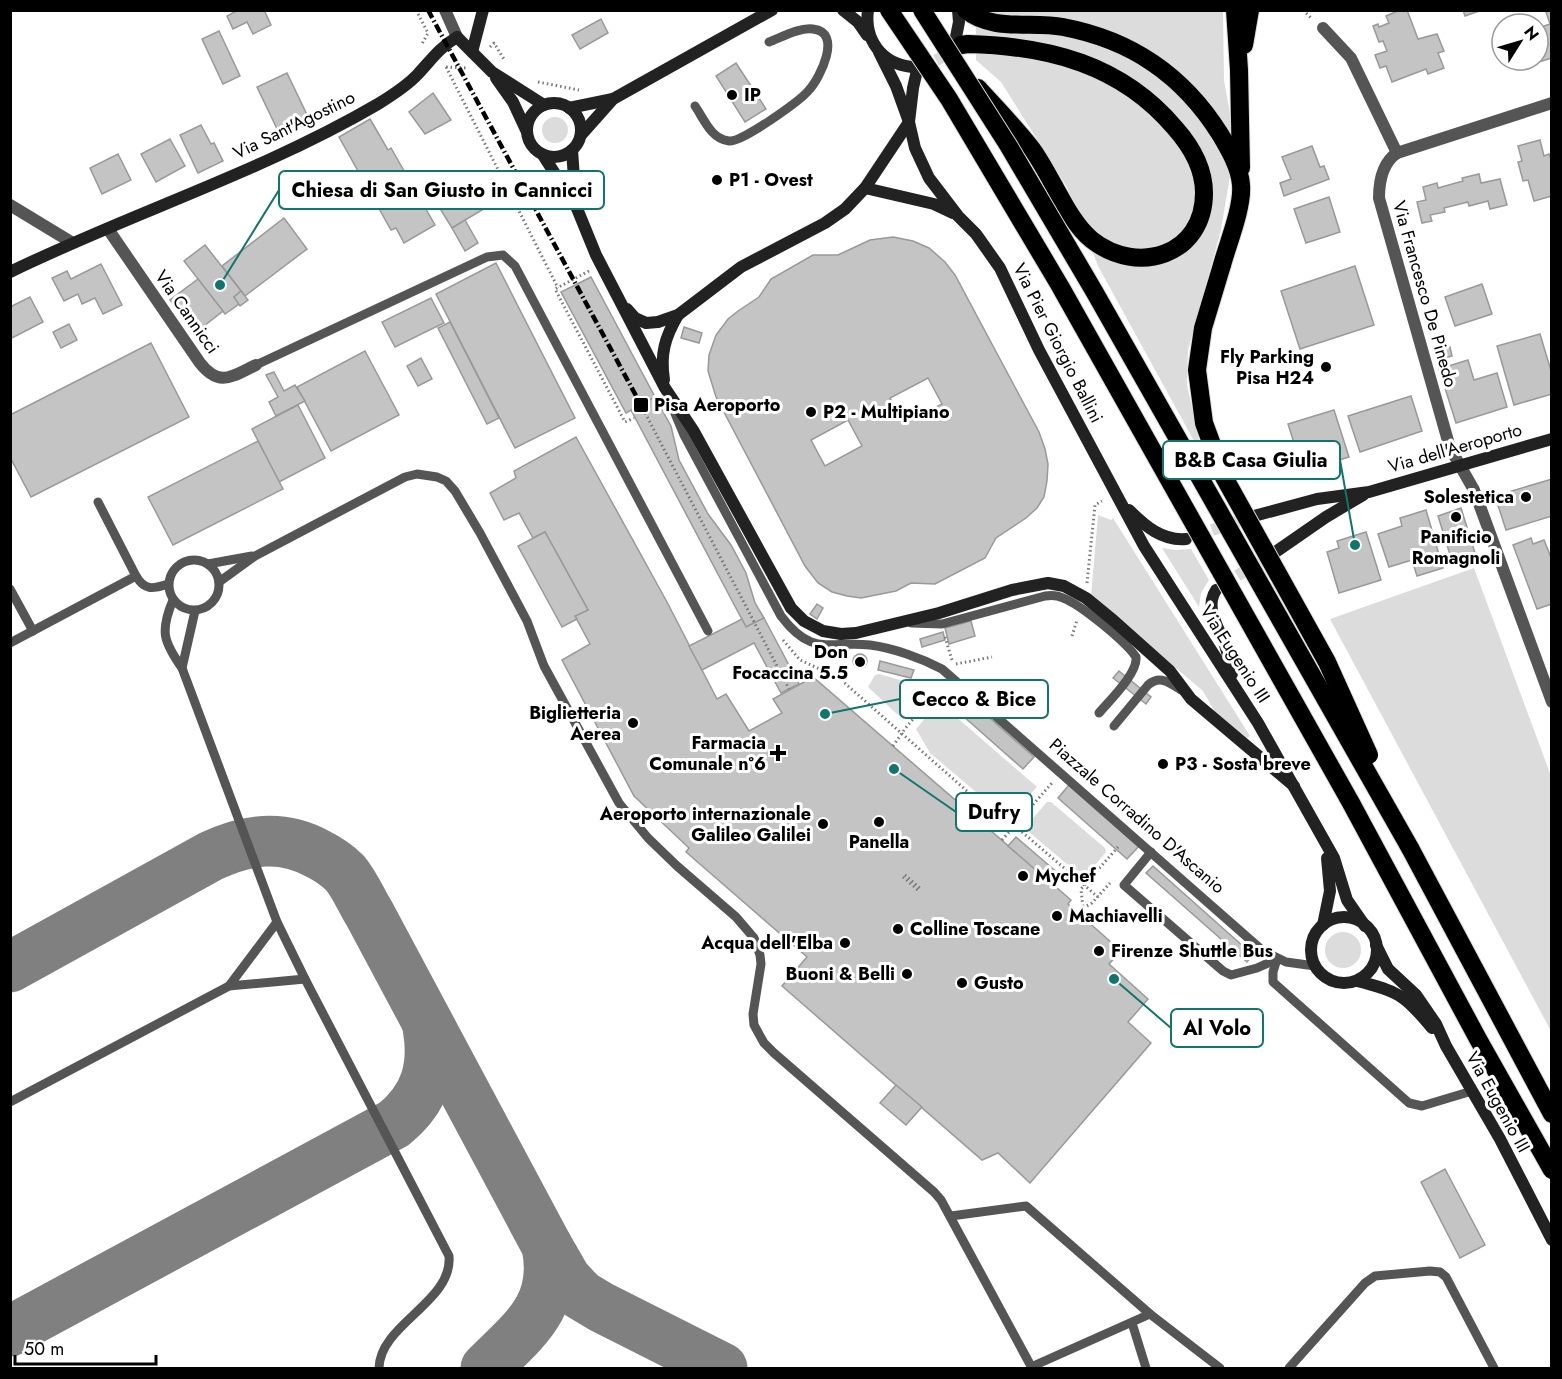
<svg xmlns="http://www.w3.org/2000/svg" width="1562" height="1379" font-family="Jost,sans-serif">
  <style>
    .green { fill: #dcdcdc }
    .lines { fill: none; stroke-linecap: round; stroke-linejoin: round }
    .taxiway { stroke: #808080; stroke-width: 51 }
    .building { fill: #c4c4c4; stroke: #999; stroke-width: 1.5; fill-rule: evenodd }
    .secondary-tunnel { stroke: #d9d9d9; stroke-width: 12; stroke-dasharray: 12 6; stroke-linecap: butt }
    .highway-casing { stroke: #dbdbdb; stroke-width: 20 }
    .path { stroke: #777; stroke-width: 3; stroke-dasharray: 1.5 3; stroke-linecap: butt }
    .lane { stroke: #555; stroke-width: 9 }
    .street { stroke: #555; stroke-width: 12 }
    .secondary { stroke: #222; stroke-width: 12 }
    .highway { stroke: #000; stroke-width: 18 }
    .rail { stroke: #000; stroke-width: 4.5; stroke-dasharray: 9 3 1.5 3; stroke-linecap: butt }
    .highway-bridge-casing { stroke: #dbdbdb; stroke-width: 20; stroke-linecap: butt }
    .highway-bridge { stroke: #000; stroke-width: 18 }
    .poi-dot { fill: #000; stroke: #fff; stroke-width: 2 }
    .labels { text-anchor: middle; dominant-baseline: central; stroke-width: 6; stroke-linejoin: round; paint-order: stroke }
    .poi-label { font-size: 18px; font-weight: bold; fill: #000; stroke: #fff; text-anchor: start }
    .street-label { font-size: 18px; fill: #000; stroke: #fff }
    .leader { fill: none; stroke: #0f766e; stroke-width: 2 }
    .callout-dot { fill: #0f766e; stroke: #fff; stroke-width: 2 }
    .callout { fill: #fff; stroke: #0f766e; stroke-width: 2 }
    .callout-label { font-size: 20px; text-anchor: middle; font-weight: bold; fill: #000 }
  </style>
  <rect width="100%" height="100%" fill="#fff"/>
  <g class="green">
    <path d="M976,11h247l1,69 8,45 1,33 -12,72 -33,120 -1,35 12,55 -5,1 -96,-175 -31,-79 -66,-105 -25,-22z"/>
    <circle cx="555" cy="130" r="13"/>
    <path d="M1098,515l13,5 2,-2 137,218 -3,2 -32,-26 -12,-21 -112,-95z"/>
    <path d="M1162,548l13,2 16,-1 18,31 -8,13 -2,14z"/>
    <path d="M1474,568l77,208v255l-221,-412z"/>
    <path d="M879,674l39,11 5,3v4l-19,22 -3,2 -3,-1 -30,-28 7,-12z"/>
    <path d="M939,702l98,85 -24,26 -23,-9 -60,-51 -14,-24z"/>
    <path d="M1047,802h4l54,46 1,4 -20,24h-5l-52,-44 -2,-7z"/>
    <circle cx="1343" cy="950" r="18"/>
  </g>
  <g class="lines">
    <g class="taxiway">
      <path d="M10,967l201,-111c36,-17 71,-22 107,-2 10,5 19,11 27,19 10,12 16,27 24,40l178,333c12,60 -23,84 -61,122"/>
      <path d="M547,1246l19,33 15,16 20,12 121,61"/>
      <path d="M10,1331l384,-207c32,-26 41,-57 34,-97"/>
    </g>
  </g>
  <g class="building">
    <path d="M238,10h26l7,15 -18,9 -6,-12 -14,7 -6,-13z"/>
    <path d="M1400,10h7l11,29 19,-5 7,17 -6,2 6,15 -16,6 -2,-5 -34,13 -6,-16 -6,2 -5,-13 12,-4 -4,-10 -4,1 -6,-16 5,-2 1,3 10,-4 -3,-7z"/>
    <path d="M1463,10h19l-17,6z"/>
    <path d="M1552,10v48l-23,7 -2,-5h11v-32l12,-4 -4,-12z"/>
    <path d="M601,19l7,14 -28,16 -8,-14z"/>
    <path d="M219,31l21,45 -17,8 -21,-45z"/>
    <path d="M736,63l30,46 -21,13 -29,-46z"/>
    <path d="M287,73l23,48 -30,14 -23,-48z"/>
    <path d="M433,93l18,27 -26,14 -16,-22z"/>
    <path d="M370,119l18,31 3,-2 44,77 -31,18 -8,-15 -5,2 -52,-93z"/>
    <path d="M201,125l10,19 3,-1 9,18 -25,12 -18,-38z"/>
    <path d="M170,139l15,27 -29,16 -15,-28z"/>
    <path d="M1540,140l4,16 5,-2 3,8v34l-18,5 -6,-21 -5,1 -5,-19 4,-1 -4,-15z"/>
    <path d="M1312,146l8,21 4,-1 5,13 -45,17 -4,-13 11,-4 -9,-22z"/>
    <path d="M118,154l13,26 -29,14 -12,-26z"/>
    <path d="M467,174l20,33 -35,21 -13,-21 6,-4 -7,-12z"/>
    <path d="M1479,174l2,9 19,-4 7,26 -17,4 -2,-8 -19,5 -1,-4 -24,6 1,4 -15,3 2,6 -10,2 -5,-21 9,-2 -3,-13 14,-4 1,5 25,-7 -1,-3z"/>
    <path d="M1329,197l11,35 -34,11 -12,-34z"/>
    <path d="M284,218l23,31 -62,47 -23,-30z"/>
    <path d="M465,220l13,23 -13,8 -13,-23z"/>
    <path d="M893,237l20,4 16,7 16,14 10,13 84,157 6,17 3,15 -1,17 -3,16 -7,11 -11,10 -30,20 -11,20 -50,26 -24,-1 -15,8 -35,7 -14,-2 -15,-4 -14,-9 -13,-17 -89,-169 -8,-26 1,-16 7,-20 12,-16 10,-8 21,-14 12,-18 42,-24h25l32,-15zM928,378l14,26 -38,20 -14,-26zM848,420l14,26 -37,20 -14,-26z"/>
    <path d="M205,245l36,46 -7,6 5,7 -14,10 -41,-53z"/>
    <path d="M496,263l79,155 -60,30 -79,-154z"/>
    <path d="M101,264l21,41 -19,9 -8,-16 -13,6 -4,-10 -14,7 -12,-23 15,-7 4,8z"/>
    <path d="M1355,266l19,59 -74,24 -19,-58z"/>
    <path d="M591,277l64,120 -29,16 -65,-121z"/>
    <path d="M198,279l25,32 -28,22 -25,-33z"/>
    <path d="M1482,284l10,30 -37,12 -10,-29z"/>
    <path d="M241,291l7,9 -8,6 -6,-9z"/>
    <path d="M30,297l13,25 -33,17v-32z"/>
    <path d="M431,298l13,25 -49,24 -13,-25z"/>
    <path d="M450,322l49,96 -12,6 -49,-96z"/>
    <path d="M69,324l8,16 -16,8 -8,-16z"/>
    <path d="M684,327l18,6 -3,10 -18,-5z"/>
    <path d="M1540,334l12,40v20l-38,11 -17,-59z"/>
    <path d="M151,343l38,74 -158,80 -21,-40v-42z"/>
    <path d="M1450,347l2,9 -8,2 -3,-8z"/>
    <path d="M365,351l34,64 -68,36 -34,-64z"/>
    <path d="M421,358l11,21 -14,7 -11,-20z"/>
    <path d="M1468,360l6,20 23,-7 10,34 -51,16 -17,-54z"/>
    <path d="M274,372l10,19 11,-6 10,16 -29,15 -7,-14 9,-5 -12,-22z"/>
    <path d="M1411,396l11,35 -62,21 -12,-36z"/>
    <path d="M655,397l16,29 8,34 29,54 23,31 15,28 9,30 9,15 -18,9 -115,-217z"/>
    <path d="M298,405l27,53 -46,24 -27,-53z"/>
    <path d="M1334,410l15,47 -46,14 -15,-47z"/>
    <path d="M576,437l91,165 50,97 9,-5 23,37 33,-18 -9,-14 40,-22 258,223 -3,4 53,47 -12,13 39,35 -20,23 23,21 -121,140 -32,-30 -16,7 -200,-174 25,-29 -121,-105 3,-4 -55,-52 -72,-136 28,-16 -15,-28 13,-6 -43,-78 -12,6 -14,-25 -15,7 -14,-27 26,-15 -2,-7z"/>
    <path d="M258,441l25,48 -110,56 -25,-48z"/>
    <path d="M1552,479v37l-46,14 -11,-34z"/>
    <path d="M1461,508l14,45 -23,8 -14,-45z"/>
    <path d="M1426,510l17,58 -26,8 -5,-16 -23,7 -11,-33 24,-8 -2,-8z"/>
    <path d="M545,532l43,78 -13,6 2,3 -15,8 -44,-81z"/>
    <path d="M1366,532l15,48 -42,13 -12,-41 12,-4 -2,-7z"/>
    <path d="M1531,538l2,6 11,-4 8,20v44l-15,5 -24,-64z"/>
    <path d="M817,604l6,4 -6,11 -7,-5z"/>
    <path d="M764,618l35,66 -18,9 -27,-50 -52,27 -13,-24 53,-27 4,8z"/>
    <path d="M971,621l4,15 -26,8 -4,-16z"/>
    <path d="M943,632l2,8 -23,7 -2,-8z"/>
    <circle cx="860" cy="661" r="7"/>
    <path d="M880,661l34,9 -3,8 -33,-8z"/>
    <path d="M1119,671l32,26 -5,7 -33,-26z"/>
    <path d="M966,697l68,60 -11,12 -68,-60z"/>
    <path d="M1069,785l70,61 -12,13 -69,-61z"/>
    <path d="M1016,837l43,37 -8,9 -43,-37z"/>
    <path d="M1153,866l100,89 -6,7 -101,-89z"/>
    <path d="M896,1085l26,22 -16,18 -26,-22z"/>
    <path d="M1445,1169l40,76 -25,13 -39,-76z"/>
  </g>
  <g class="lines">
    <g class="secondary-tunnel">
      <path d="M919,66c14,-2 25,-8 32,-20"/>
      <path d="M1195,536l58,-20"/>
      <path d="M1222,585l51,-31"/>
    </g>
    <g class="highway-casing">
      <g id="highway">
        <path d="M966,10c26,22 66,11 97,17 69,13 120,48 157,107 9,15 20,34 21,51 2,22 -13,58 -19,80"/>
        <path d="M1235,10l4,60 2,98"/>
        <path d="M961,45l7,-1c80,2 153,20 207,84 16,18 29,40 29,65 0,62 -66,83 -112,47 -25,-20 -40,-64 -60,-91 -16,-21 -36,-41 -54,-61"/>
        <path d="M1244,45l6,-35"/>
        <path d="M1410,848l142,266"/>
      </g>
    </g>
    <g class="path">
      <path d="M416,10l12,23 -6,11"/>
      <path d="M1303,10l9,9"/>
      <path d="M490,47l4,-4 11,18"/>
      <path d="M446,67l22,1"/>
      <path d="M446,67l112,221"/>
      <path d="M538,82l41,8"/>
      <path d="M589,271l-34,18 70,133 9,-4"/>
      <path d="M641,405l148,284"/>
      <path d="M1087,583l8,-78 7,-4"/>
      <path d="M1072,636l5,-16"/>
      <path d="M945,637l7,23"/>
      <path d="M783,640l17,20 39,18 172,152"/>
      <path d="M956,664l36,-7"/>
      <path d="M893,746l14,-20 34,-39"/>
      <path d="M1015,825l37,-42"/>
      <path d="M1015,826l83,71"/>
      <path d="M1002,840l9,-10"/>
      <path d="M905,875l16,14"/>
      <path d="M903,877l16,14"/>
      <path d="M1083,908l9,-5 18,-20"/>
      <path d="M1079,914l4,-6 -2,-19 37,-42"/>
    </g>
    <g class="lane">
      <path d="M695,106c9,13 16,33 34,35 12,2 71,-40 80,-51 11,-12 34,-58 4,-61 -13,-2 -31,8 -44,13"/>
      <path d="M256,365l231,-108 16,-2 12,11 193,365"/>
      <path d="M671,404l13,31 97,181c31,41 47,25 89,29 23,3 51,13 72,24l321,282 23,11 29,4"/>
      <circle cx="194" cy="585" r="25"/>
      <path d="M208,564l44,-8"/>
      <path d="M136,576c9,15 17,13 32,8"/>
      <path d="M219,582l36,-26 150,-79 12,-3 20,3 9,4 9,10 25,42 47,88 17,45 75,137 29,35 29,28 59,51 18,21 6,17 1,9 -8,50 1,11 10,18 10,10 160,139 7,8 91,168"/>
      <path d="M10,589l23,42"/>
      <path d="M173,600c-13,31 -10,41 9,68l95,254 28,57 144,277c4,46 -69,68 -70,112"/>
      <path d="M911,623l31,1 103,-28c6,-1 12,-1 18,2 17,6 63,44 73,59 2,16 -26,43 -37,56"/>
      <path d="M10,643l126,-67 -38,-74"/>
      <path d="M182,668l13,-57"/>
      <path d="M1114,726l34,-41c12,-10 21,-3 33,5"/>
      <path d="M1151,852l-27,33 99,86 8,4 26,-7 20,-9"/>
      <path d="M1277,959l-4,13v10l136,121 13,3 50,-15"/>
      <path d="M229,986l48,-64"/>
      <path d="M10,1102l219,-116 76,-7"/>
      <path d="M951,1216l75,-10 124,108 70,54"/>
      <path d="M1132,1323l14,45"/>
      <path d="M1031,1367l119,-53"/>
      <path d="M1289,1368l76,-85 10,-7 55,-5 10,1 6,5 48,91"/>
    </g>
    <g class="street">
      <path d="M445,10l12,27"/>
      <path d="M1323,28l28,30 46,95"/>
      <path d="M1552,103l-155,50c-15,10 -18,28 -18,45l71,250 24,42 78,212"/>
      <path d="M10,205l61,37"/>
      <path d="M108,229l92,134c20,25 32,13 56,2"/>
    </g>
    <g class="secondary">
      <path d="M843,10l15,12 9,13"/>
      <path d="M868,10c-4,30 14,54 44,57"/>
      <path d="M956,37l3,-15 -1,-12"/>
      <path d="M472,52l11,-42"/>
      <path d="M879,52l17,34 13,36 6,26 14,30 29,38 18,18 24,34 39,82 105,196 114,177 76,135 13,42 18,26"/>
      <path d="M496,78l17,24 14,30"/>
      <circle cx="554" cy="130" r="27"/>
      <path d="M569,108l44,-9"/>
      <path d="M581,135l32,-36 159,-89"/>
      <path d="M572,150l4,56 20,49 69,133 28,42 98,178 13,13 19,10 18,3 15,-1 83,-20 73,-23 36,-7 16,3 22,12 28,23 56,50 21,28 103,87"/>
      <path d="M543,155l32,50"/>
      <path d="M865,188l69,16 19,9"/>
      <path d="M10,272c121,-59 252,-100 368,-168 13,-8 29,-18 40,-30 14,-15 21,-26 39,-37l35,35 52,33"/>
      <path d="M627,309l8,9 11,5 12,-1 20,-7 63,-48 84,-44 20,-14 20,-21 44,-66 4,-34 5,-22"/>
      <path d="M664,380c-4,-26 1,-43 14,-65"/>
      <path d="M1129,510c16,16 33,31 57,29"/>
      <path d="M1254,516l63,-17 52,-7 183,-53"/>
      <path d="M1274,553l52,-36 37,-22"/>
      <path d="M1216,590c-12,18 3,37 9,55 3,9 5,19 7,29"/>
      <circle cx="1344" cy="950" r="33"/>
      <path d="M1323,925l7,-34 -3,-33"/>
      <path d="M1376,945l12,24 28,26 20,29 10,22 54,93 52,101"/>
      <path d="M1357,981c41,10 48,14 75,47"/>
    </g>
    <use href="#highway" class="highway"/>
    <path class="rail" d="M428,10l213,395"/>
    <g class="highway-bridge-casing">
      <g id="highway-bridge">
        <path d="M889,10l60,89 111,187 291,517 127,236 74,131"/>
        <path d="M922,10l86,135 86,146 316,557"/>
        <path d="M1222,265l-19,63 -6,42 7,53 20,54 103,185 42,93"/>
      </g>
    </g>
    <use href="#highway-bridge" class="highway-bridge"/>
  </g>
  <g class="poi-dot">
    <circle cx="732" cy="95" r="6"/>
    <circle cx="717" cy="180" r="6"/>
    <circle cx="1326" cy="367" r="6"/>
    <rect x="633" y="397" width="16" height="16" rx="3"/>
    <circle cx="811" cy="412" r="6"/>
    <circle cx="1526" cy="497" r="6"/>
    <circle cx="1456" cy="517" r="6"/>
    <circle cx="860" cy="662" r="6"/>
    <circle cx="633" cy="723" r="6"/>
    <path d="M775 744h6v6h6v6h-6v6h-6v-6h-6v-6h6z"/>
    <circle cx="1163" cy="764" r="6"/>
    <circle cx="879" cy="822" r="6"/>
    <circle cx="823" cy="824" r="6"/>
    <circle cx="1023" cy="876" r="6"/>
    <circle cx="1057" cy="916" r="6"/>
    <circle cx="898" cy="929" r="6"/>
    <circle cx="845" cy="943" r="6"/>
    <circle cx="1099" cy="951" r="6"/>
    <circle cx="907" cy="974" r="6"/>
    <circle cx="962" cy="983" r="6"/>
  </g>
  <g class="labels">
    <g class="poi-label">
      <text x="744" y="95">IP</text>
      <text x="729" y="180">P1 - Ovest</text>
      <text x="1314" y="357" text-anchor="end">Fly Parking<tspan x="1314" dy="21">Pisa H24</tspan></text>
      <text x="654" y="405">Pisa Aeroporto</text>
      <text x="823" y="412">P2 - Multipiano</text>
      <text x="1514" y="497" text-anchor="end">Solestetica</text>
      <text x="1456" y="537" text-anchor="middle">Panificio<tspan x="1456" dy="21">Romagnoli</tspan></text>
      <text x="848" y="652" text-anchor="end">Don<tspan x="848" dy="21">Focaccina 5.5</tspan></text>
      <text x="621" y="713" text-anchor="end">Biglietteria<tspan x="621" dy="21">Aerea</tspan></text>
      <text x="766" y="743" text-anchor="end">Farmacia<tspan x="766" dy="21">Comunale n°6</tspan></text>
      <text x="1175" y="764">P3 - Sosta breve</text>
      <text x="811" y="814" text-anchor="end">Aeroporto internazionale<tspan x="811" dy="21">Galileo Galilei</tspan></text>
      <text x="879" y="842" text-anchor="middle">Panella</text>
      <text x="1035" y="876">Mychef</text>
      <text x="1069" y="916">Machiavelli</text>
      <text x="910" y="929">Colline Toscane</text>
      <text x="833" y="943" text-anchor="end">Acqua dell'Elba</text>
      <text x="1111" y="951">Firenze Shuttle Bus</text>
      <text x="895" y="974" text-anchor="end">Buoni &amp; Belli</text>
      <text x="974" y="983">Gusto</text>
    </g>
    <g class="street-label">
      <text transform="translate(294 125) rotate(-26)">Via Sant'Agostino</text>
      <text transform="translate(1425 294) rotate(74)">Via Francesco De Pinedo</text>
      <text transform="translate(187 312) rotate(55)">Via Cannicci</text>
      <text transform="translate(1058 343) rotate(63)">Via Pier Giorgio Ballini</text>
      <text transform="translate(1455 448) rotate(-16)">Via dell'Aeroporto</text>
      <text transform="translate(1235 654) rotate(57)">Via Eugenio III</text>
      <text transform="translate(1137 816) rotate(41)">Piazzale Corradino D'Ascanio</text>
      <text transform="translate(1498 1102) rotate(61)">Via Eugenio III</text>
    </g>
  </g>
  <path class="leader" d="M220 285L279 190M1355 545L1340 460M825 714L900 699M894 769L956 812M1114 979L1171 1028"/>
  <g class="callout-dot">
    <circle cx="220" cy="285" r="6"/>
    <circle cx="1355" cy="545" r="6"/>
    <circle cx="825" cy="714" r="6"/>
    <circle cx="894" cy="769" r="6"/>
    <circle cx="1114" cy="979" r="6"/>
  </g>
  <g class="callout">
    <rect x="279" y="171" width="325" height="38" rx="6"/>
    <rect x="1163" y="441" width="177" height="38" rx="6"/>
    <rect x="900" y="680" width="148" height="38" rx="6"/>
    <rect x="956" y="793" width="76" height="38" rx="6"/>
    <rect x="1171" y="1009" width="92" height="38" rx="6"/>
  </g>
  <g class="callout-label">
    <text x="442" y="197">Chiesa di San Giusto in Cannicci</text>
    <text x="1251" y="467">B&amp;B Casa Giulia</text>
    <text x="974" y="706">Cecco &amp; Bice</text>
    <text x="994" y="819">Dufry</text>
    <text x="1217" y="1035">Al Volo</text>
  </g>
  <rect width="1562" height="1379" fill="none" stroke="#000000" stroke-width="24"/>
  <g transform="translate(1520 42) rotate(53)"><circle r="28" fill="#ffffff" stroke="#999999" stroke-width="1.5"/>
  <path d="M0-4.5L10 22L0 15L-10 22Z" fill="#000000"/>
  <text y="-9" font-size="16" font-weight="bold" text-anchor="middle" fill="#000000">N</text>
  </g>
  <path d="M15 1355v9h141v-9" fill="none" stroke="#000000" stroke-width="3"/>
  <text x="24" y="1355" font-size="18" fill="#000000" stroke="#ffffff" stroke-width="4.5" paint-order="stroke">50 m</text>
</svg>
